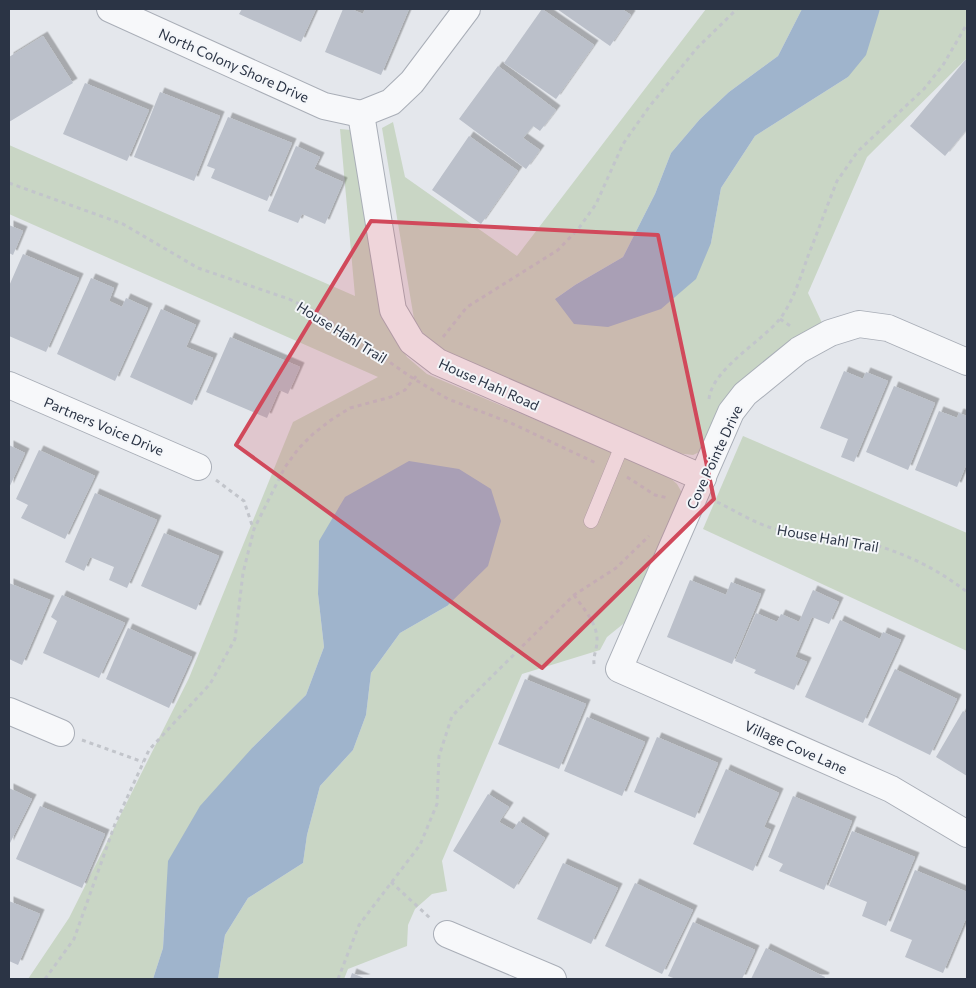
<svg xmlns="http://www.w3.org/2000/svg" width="976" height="988" font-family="Commissioner,sans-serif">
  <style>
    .green { fill: #c9d6c5 }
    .water { fill: #9fb4cc }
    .building { fill: #bbc0ca; filter: url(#shadow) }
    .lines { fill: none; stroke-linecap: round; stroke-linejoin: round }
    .lane-casing { stroke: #a9aeb7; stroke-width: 15 }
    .street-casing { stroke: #a9aeb7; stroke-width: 28 }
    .path { stroke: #c2c5cb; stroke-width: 3; stroke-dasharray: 4 4; stroke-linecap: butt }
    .lane { stroke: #f7f8fa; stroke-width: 14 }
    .street { stroke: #f7f8fa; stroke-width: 26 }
    .marked { fill: #d1495b; fill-opacity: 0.2; stroke: #d1495b; stroke-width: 4; stroke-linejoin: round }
    .labels { text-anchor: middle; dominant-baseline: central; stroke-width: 4; stroke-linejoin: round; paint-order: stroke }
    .street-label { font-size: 14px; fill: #2b3445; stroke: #f4f6f9 }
  </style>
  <defs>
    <filter id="shadow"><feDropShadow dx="4.5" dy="-4.5" stdDeviation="0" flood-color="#0004"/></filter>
  </defs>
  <rect width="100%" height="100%" fill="#e4e7ec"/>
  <g class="green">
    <path d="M706,9h96l-24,47 -49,36 -29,27 -29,34 -16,41 -32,63 -48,28 -20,14 156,-56 10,-55 34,-52 93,-59 32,-68h87v49l-100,99 -59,136 15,32 -115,123 -15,7 -17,-2 -219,-94 -29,-18 -14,-22 -32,-191 11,-6 12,55 112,79z"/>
    <path d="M340,129l11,1 41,203 15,24 20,17 241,102 9,8 8,14 -52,118 -26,21 -7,13 -78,24 -80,187 5,30 -15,3 -17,15 -7,16 -1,21 -59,23 -4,10h-126l7,-44 23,-37 55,-35 4,-28 13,-49 33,-36 13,-35 5,-42 29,-40 47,-27 -128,-65 -1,53 6,53 -18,48 -53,52 -88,165 -2,36 -10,31h-125l41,-61 120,-240 104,-256 85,-45 -369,-163v-69l346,151z"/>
    <path d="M743,436l224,97v118l-264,-122z"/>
  </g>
  <g class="water">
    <path d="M802,9h78l-14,46 -18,22 -93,59 -34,52 -10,55 -15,36 -35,30 -53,18 -34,-3 -19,-25 20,-14 48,-28 32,-63 16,-41 29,-34 29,-27 49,-36z"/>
    <path d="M409,461l50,8 32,20 10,32 -13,45 -41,40 -47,27 -29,40 -5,42 -13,35 -33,36 -13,49 -4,28 -55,35 -23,37 -7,44h-65l10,-31 5,-87 32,-55 53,-59 53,-52 18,-48 -6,-53 1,-53 26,-44z"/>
  </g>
  <g class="building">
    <path d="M242,9h74l-15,33 -62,-28z"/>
    <path d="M343,9h8l12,5 2,-5h44l-28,66 -56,-23z"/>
    <path d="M542,9l52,36 -38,54 -52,-36z"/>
    <path d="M557,9h65l9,6 -21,31z"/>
    <path d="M43,36l30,47 -64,39v-65z"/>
    <path d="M967,58v71l-22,27 -35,-30z"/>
    <path d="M498,66l58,44 -16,21 -7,-5 -10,12 17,12 -14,19 -67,-50z"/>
    <path d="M85,83l64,27 -22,51 -64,-27z"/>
    <path d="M160,92l60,24 -26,65 -60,-24z"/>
    <path d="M228,117l64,26 -25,58 -56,-23 4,-9 -8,-3z"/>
    <path d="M469,136l49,35 -37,53 -49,-34z"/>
    <path d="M296,146l24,11 -6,12 29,13 -18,42 -23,-10 -4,9 -30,-12z"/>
    <path d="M9,225l14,6 -10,24 -4,-2z"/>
    <path d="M23,254l56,24 -33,74 -37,-16v-50z"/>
    <path d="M91,278l23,10 -5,13 13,6 4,-9 22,10 -33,73 -58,-27z"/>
    <path d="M161,309l35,16 -10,22 27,11 -21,47 -62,-28z"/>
    <path d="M230,337l70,30 -12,27 -9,-4 -12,28 -61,-26z"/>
    <path d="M844,371l19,8 3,-7 22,9 -34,81 -13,-5 7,-18 -28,-11z"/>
    <path d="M894,386l41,17 -27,67 -42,-18z"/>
    <path d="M939,411l18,7 2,-5 8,3v47l-10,24 -42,-17z"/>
    <path d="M9,445l16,8 -16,35z"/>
    <path d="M39,450l56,26 -30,63 -44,-21 7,-13 -12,-6z"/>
    <path d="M95,493l62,27 -30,68 -18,-8 5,-13 -24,-10 -6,14 -19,-9z"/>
    <path d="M164,533l55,23 -23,54 -55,-24z"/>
    <path d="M690,580l36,15 5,-13 30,12 -29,70 -65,-27z"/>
    <path d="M9,583l41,17 -28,65 -13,-6z"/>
    <path d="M813,590l26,12 -10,22 -17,-7 -17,40 12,5 -13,28 -40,-17 2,-3 -21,-9 21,-48 21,9 4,-8 18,8z"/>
    <path d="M62,595l63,28 -26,55 -56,-25 14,-32 -6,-4z"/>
    <path d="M840,620l40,19 3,-7 18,8 -38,83 -58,-26z"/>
    <path d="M128,628l64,29 -23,51 -63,-29z"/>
    <path d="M895,669l62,30 -27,56 -62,-30z"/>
    <path d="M525,679l61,25 -27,65 -61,-25z"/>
    <path d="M963,711l4,3v62l-31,-19z"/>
    <path d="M587,717l58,25 -23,54 -58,-25z"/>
    <path d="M657,737l61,26 -23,55 -61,-26z"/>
    <path d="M726,769l53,24 -15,34 7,3 -18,41 -60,-27z"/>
    <path d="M9,788l23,11 -23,46z"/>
    <path d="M488,794l21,13 -10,15 14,8 6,-9 26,17 -31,51 -61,-38z"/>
    <path d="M793,796l59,25 -28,69 -45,-19 4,-7 -15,-7z"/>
    <path d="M40,806l65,28 -23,54 -66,-29z"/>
    <path d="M852,831l63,26 -29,69 -24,-10 5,-14 -38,-16z"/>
    <path d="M563,863l55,25 -27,56 -54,-25z"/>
    <path d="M915,870l52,22v24l-24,57 -38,-16 7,-17 -22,-9z"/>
    <path d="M635,883l58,27 -31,64 -57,-28z"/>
    <path d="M9,901l31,13 -22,51 -9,-4z"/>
    <path d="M693,922l62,28 -13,29h-66l-8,-3z"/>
    <path d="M766,948l59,29 -1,2h-73z"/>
    <path d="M352,973l14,6h-16z"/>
  </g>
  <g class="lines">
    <g class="lane-casing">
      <path id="lane" d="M591,521l32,-78"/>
    </g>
    <g class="street-casing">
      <g id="street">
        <path d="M110,9l214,97 37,8"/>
        <path d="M361,114l32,196 19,32 26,20 265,116"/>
        <path d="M361,114l30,-12 21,-20 55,-73"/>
        <path d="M967,362l-79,-34 -29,-4 -29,9 -31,17 -54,44 -14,18 -112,257 272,120 76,45"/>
        <path d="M9,385l189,82"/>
        <path d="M9,711l52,22"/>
        <path d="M447,934l106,45"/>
      </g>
    </g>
    <g class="path">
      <path d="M9,183l114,41 75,44 91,31 29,14 96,66 34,20 63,24 85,40"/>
      <path d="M780,319l12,8"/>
      <path d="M443,337l24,-30 91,-57 21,-22 17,-24 27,-60 26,-37 48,-59 40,-39"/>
      <path d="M709,399c3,-29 50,-56 69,-78 14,-16 23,-45 30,-65 10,-25 19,-50 29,-75l21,-30 66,-62 19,-24 24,-41"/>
      <path d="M627,477l28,18 13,3"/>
      <path d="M216,480l28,21 9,27"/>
      <path d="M717,502c17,8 37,21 55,26 21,7 46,6 68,9 47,8 90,26 127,55"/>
      <path d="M574,595c9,13 24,29 23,46 0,8 -4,15 -3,23"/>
      <path d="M82,740l61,22"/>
      <path d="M391,882l39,36"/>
      <path d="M45,979l29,-40 41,-115 34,-74 61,-66 25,-45 8,-66 11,-44 31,-62 14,-19 14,-14 18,-14 19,-12 41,-11 14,-7 12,-15"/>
      <path d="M338,979l21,-54 61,-80 17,-41 2,-48 13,-40 122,-121 42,-27 33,-32"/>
    </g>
    <use href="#lane" class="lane"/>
    <use href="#street" class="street"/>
  </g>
  <path class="marked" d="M371,221l287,14 56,264 -172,169 -306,-223z"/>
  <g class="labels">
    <g class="street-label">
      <text transform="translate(234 65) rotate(24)">North Colony Shore Drive</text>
      <text transform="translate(342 332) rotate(32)">House Hahl Trail</text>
      <text transform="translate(489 384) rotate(24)">House Hahl Road</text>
      <text transform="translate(104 426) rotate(23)">Partners Voice Drive</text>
      <text transform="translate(714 457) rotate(-65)">Cove Pointe Drive</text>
      <text transform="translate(828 538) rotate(10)">House Hahl Trail</text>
      <text transform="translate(796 747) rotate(24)">Village Cove Lane</text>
    </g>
  </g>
  <rect width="976" height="988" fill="none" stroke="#2b3445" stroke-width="20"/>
</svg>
